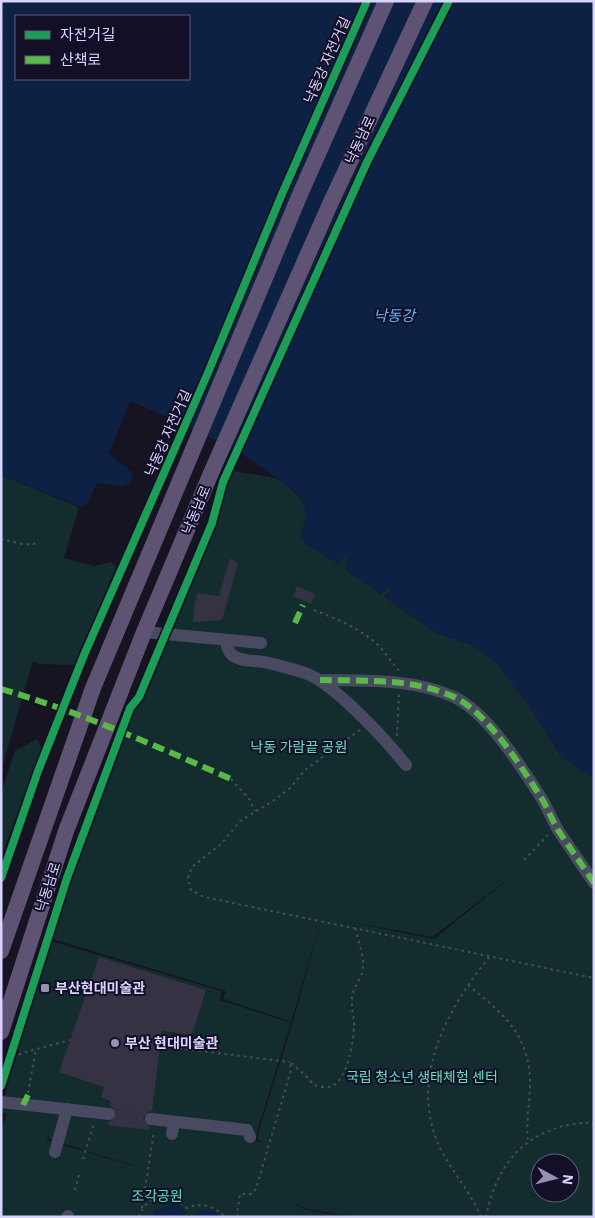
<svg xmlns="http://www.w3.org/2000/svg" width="595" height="1218" font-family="'IBM Plex Sans','Noto Sans KR',sans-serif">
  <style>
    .green { fill: #132c2d; fill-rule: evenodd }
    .water { fill: #0d2144; fill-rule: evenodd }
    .building { fill: #343243 }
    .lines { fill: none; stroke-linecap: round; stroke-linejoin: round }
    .minor-tunnel { stroke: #333142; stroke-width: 12; stroke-dasharray: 12 6; stroke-linecap: butt }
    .path { stroke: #44505f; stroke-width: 2; stroke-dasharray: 2.5 4; stroke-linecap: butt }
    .minor { stroke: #4a4962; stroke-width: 12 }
    .major { stroke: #5e5373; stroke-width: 16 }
    .quiet { stroke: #58b947; stroke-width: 6; stroke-dasharray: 12 6; stroke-linecap: butt }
    .cycleway-casing { stroke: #130f26; stroke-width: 11 }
    .cycleway { stroke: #1a9f57; stroke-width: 8 }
    .poi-dot { fill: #9591b1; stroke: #130f26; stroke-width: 2 }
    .labels { text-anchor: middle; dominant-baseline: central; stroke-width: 4; stroke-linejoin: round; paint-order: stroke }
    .street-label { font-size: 14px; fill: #d9d4ff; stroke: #130f26 }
    .park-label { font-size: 14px; fill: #5fe0c0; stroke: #130f26 }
    .poi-label { font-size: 14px; font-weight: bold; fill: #d9d4ff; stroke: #130f26; text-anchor: start }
    .water-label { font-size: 15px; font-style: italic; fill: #62b6ff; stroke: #130f26 }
  </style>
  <rect width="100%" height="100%" fill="#161421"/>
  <g class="green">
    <path d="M226,468c16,7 39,6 54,12 4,2 9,7 12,10 19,16 15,25 9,46l4,7 33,20 6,-8 4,3 -3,11 35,25 9,-7 2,3 -7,7 55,37 33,11 23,16 35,45 31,51 33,21v439h-240l-47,-8 -15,-6 15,7 42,7h-348v-87l6,-16 -6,-2v-4l50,-167 171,50 -2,9 71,23 -33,105 -2,13 8,2v5v-5l-6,-3 1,-10 34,-109 29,-104 -31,105 -68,-23 3,-8 -174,-52 2,-34 75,-203 7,-8 74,-177 7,-28zM518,871l-84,68 -90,-18 89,16zM49,1134v5l118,37 -120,-36zM540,1163h30v30h-30z"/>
    <path d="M1,475l78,32 -15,51 30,8 17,-4 5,5 -41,98 -36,-1 -6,-3 -32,110z"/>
    <path d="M37,739l5,10 -41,108v-64l14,-42z"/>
  </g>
  <g class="water">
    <path d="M1,1h593v777l-33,-21 -31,-51 -35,-45 -23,-16 -33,-11 -55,-37 7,-7 -2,-3 -9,7 -35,-25 3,-11 -4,-3 -6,9 -33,-21c-10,-10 8,-28 -3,-43 -6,-9 -17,-17 -26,-23 -45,-32 -95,-55 -146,-76l-21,52 4,4 20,16 -2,9c-10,8 -23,1 -34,1l-10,21 -5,3 -81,-32zM16,16h173v63h-173z"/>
    <path d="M175,1203l7,5 5,9h-35l2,-6 3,-2 3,2 4,-4z"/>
    <path d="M203,1210l13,3 3,4h-29z"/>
  </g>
  <g class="building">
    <path d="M230,558l8,6 -16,56 -29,2 1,-17 4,-12 21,3z"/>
    <path d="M297,586l18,8 -4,10 -18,-8z"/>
    <path d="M99,957l107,33 -14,45 -30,-4 -10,80 -5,1 -4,6 1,5 6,4 -1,3 -41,-5v-3l7,-3 2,-5 -3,-6 -4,-2v-5l-9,-4 3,-10 -45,-15z"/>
  </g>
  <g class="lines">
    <path class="minor-tunnel" d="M109,1114l42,5"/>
    <g class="path">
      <path d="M1,539c12,2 26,9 38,3"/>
      <path d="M314,610c23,9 48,19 66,37 7,8 13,17 20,25"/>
      <path d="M360,730l-55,40 -15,18 -14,11 -36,22 -19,23 -29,23 -4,11 3,12 13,7 390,81"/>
      <path d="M397,736l2,-43"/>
      <path d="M231,779l19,21 5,11"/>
      <path d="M524,858l1,1 23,-24"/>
      <path d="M468,985c38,31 63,51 62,103 -1,18 -4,36 -2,54"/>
      <path d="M160,1046l130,16"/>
      <path d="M8,1062l14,-9 48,-13"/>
      <path d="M28,1093l8,-44"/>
      <path d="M83,1159l11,-36"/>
      <path d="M75,1190l5,-19"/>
      <path d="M142,1208l12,-77"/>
      <path d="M139,1217c8,-24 31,-25 48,-9 14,-6 28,-2 38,9"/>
      <path d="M238,1217l-1,-3 3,-20h12l4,-5 35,-119 -1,-8 15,13 9,10c4,1 11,3 15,2 18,-3 25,-47 25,-62 0,-9 -3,-17 -2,-27 1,-9 7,-17 10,-25 4,-14 -4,-32 -7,-46"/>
      <path d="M481,1217c-10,-25 -29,-45 -41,-69 -32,-69 7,-140 51,-193"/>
      <path d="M486,1217c9,-46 31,-78 77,-91 10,-2 21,-4 31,-3"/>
    </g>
    <g class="minor">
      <path d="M144,632l117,11"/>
      <path d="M225,640c2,4 3,11 6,14 8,8 23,6 33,8 14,3 28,7 41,11 29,10 81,67 101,92"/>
      <path d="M320,680c44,1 93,-2 134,17 34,16 68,71 88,102 6,10 10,21 16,31 12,18 24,35 36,53"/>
      <path d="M1,1102l108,12"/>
      <path d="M151,1119l96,11 3,7"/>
      <path d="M172,1134l2,-12"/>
      <path d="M55,1152l12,-43"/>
      <path d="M67,1217l1,-1"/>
    </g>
    <g class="major">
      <path d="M1,951l92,-263 208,-496 85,-191"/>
      <path d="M1,1032l65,-201 78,-199 67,-159 120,-271 94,-201"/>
    </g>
    <g class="quiet">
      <path d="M295,623l8,-18"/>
      <path d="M320,680c44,1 93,-2 134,17 34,16 68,71 88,102 6,10 10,21 16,31 12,18 24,35 36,53"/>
      <path d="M1,689c79,23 155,57 230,90"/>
      <path d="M23,1105l5,-10"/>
    </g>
    <g class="cycleway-casing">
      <g id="cycleway">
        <path d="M1,878l37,-107 46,-116 123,-280 75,-181 85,-193"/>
        <path d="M1,1086l66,-208 63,-170 9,-11 73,-174 11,-41 144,-320 82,-161"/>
      </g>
    </g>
    <use href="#cycleway" class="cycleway"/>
  </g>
  <g class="poi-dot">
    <rect x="40" y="983" width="10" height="10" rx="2.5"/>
    <circle cx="115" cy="1043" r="5"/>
  </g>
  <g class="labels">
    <g class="street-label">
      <text transform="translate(327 60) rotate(-66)">낙동강 자전거길</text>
      <text transform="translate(360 140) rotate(-65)">낙동남로</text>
      <text transform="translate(168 433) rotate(-66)">낙동강 자전거길</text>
      <text transform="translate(196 510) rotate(-67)">낙동남로</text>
      <text transform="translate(48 887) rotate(-72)">낙동남로</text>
    </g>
    <g class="park-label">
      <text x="299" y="747">낙동 가람끝 공원</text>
      <text x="422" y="1077">국립 청소년 생태체험 센터</text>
      <text x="157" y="1196">조각공원</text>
    </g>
    <g class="poi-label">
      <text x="55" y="988">부산현대미술관</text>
      <text x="125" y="1043">부산 현대미술관</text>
    </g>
    <g class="water-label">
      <text x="394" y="315">낙동강</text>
    </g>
  </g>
  <rect width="595" height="1218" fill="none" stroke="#d9d4ff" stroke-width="5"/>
  <rect x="15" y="15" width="175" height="65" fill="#130f26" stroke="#625e7d"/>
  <rect x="25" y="31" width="25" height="8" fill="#1a9f57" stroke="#625e7d"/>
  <text x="60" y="40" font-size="15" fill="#d9d4ff">자전거길</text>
  <rect x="25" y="56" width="25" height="8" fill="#58b947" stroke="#625e7d"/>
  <text x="60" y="65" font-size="15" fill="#d9d4ff">산책로</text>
  <g transform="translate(555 1178) rotate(97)"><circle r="24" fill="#130f26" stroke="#625e7d"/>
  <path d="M0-4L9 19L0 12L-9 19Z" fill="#9591b1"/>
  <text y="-8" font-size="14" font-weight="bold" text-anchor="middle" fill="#d9d4ff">N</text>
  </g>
</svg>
